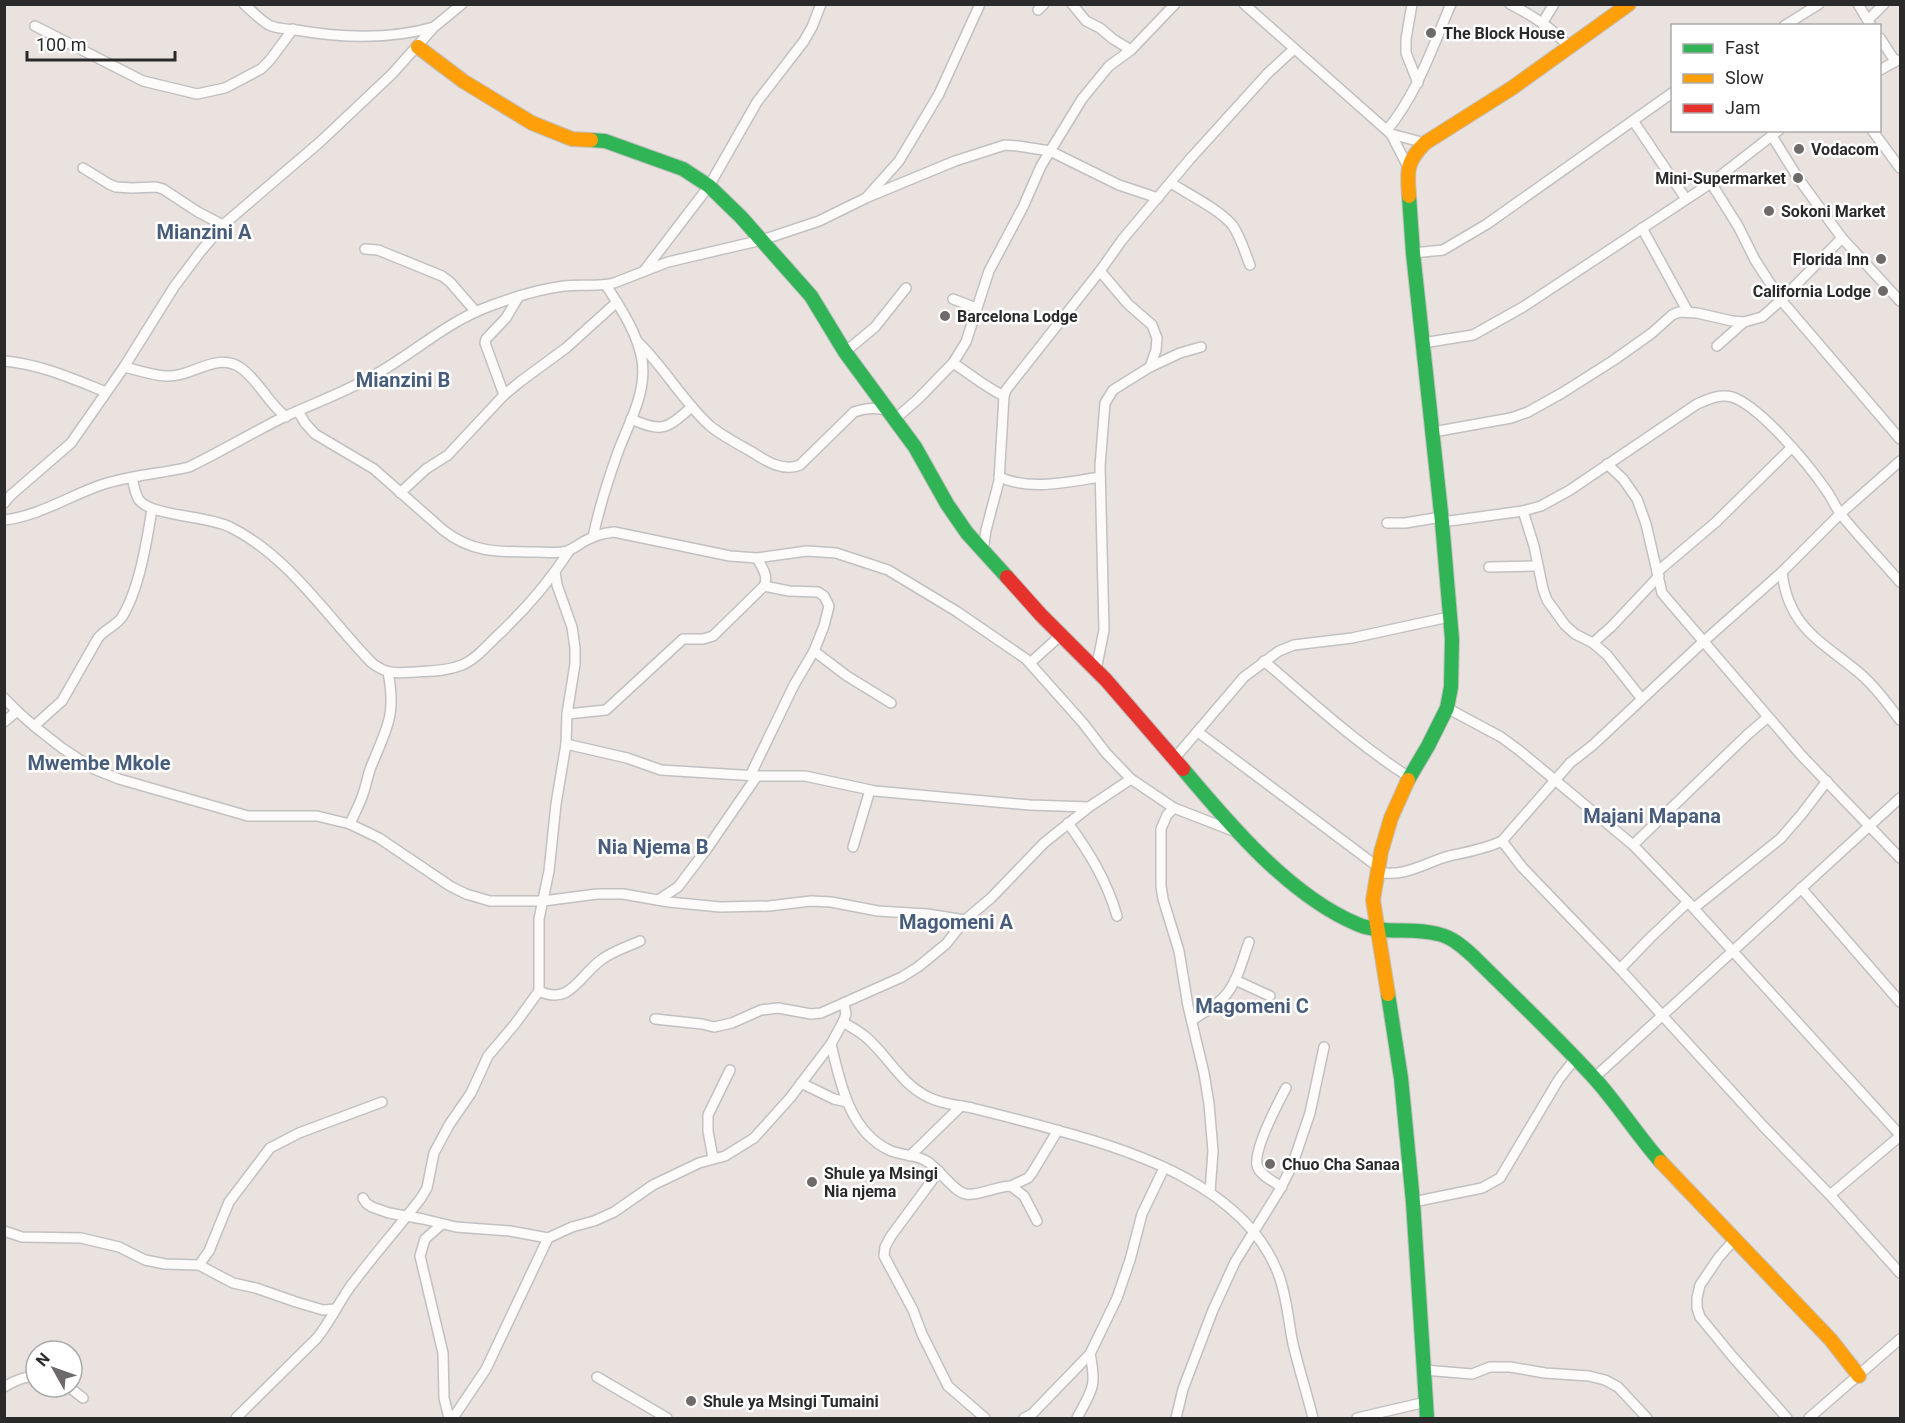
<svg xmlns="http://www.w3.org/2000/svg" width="1905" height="1423" font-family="Roboto,sans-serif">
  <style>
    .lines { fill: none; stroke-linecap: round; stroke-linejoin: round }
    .street-casing { stroke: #c2c0c1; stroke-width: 12 }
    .fast-casing { stroke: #c2c0c1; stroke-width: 16 }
    .slow-casing { stroke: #c2c0c1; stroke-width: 16 }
    .jam-casing { stroke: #c2c0c1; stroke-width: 16 }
    .street { stroke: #fcfbfa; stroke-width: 9 }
    .fast { stroke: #30b455; stroke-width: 14 }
    .slow { stroke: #ff9f0a; stroke-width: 14 }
    .jam { stroke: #e5322d; stroke-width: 14 }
    .poi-dot { fill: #6d6a69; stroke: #fff; stroke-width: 2 }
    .labels { text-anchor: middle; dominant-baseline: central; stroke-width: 5; stroke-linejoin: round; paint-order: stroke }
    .poi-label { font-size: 16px; font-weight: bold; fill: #2a2a2a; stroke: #fff; text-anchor: start }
    .quarter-label { font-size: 20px; font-weight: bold; fill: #485d7c; stroke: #fff }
  </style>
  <rect width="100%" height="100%" fill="#e9e2df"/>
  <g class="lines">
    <g class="street-casing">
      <g id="street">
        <path d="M244,4c8,7 16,16 25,21 8,4 18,4 27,5 46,8 93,10 138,-3"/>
        <path d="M1072,4l14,17 14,7 13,11 18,11"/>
        <path d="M1244,4l147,130 17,33"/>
        <path d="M1412,4l-6,35v14l12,30"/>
        <path d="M1510,4c23,12 41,23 59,43"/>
        <path d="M1858,4l13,22"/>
        <path d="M1038,10l6,-6"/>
        <path d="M1868,20l16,-16"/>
        <path d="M1543,22l11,-18"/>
        <path d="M35,26l108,55 54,13 28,-6 36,-19 9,-9 23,-31"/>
        <path d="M1784,26l35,-22"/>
        <path d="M1880,38l15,23"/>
        <path d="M1880,70l18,-10"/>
        <path d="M1634,122l52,77"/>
        <path d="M1387,130c30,-36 45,-82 64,-126"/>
        <path d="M1872,130l28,38"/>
        <path d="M1391,134l34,9"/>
        <path d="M1772,136l26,42 44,60 58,63"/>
        <path d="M83,168l26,16 7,3 16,1 24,-1 7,2 35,23 25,13"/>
        <path d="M1171,183c17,11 51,28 62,43 8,12 12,27 17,39"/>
        <path d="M1711,183l27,43 17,34 26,40 119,139"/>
        <path d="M868,197l87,-36 50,-16 13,1 32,5 69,34 39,13"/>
        <path d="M1642,228l46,84"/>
        <path d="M365,249l13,1 64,26 8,6 26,30"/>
        <path d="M1413,253l30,-3 44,-26 185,-131"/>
        <path d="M644,271l65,-85 48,-84 47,-61 8,-14 9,-23"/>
        <path d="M1100,271l28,33 24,21 5,13 -1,12 -6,17"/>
        <path d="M953,299l23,9"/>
        <path d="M637,341c27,26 45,59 72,84 13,11 29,19 43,27 14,9 31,20 48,13l54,-53c11,-4 23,-5 34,-1"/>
        <path d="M1423,343l50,-8 50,-28 188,-124 68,-53"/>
        <path d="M1717,346l27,-24"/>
        <path d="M845,352l30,-25 31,-39"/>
        <path d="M4,361c36,3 69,18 102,31"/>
        <path d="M953,363c17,11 32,24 51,33"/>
        <path d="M124,367c13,3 28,8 41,9 27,2 51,-25 76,-8 18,13 27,35 45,49"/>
        <path d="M504,395l-19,-52 1,-4 20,-21 13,-22"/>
        <path d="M298,411l7,12 10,11 59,35 69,61c29,23 56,22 92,22 10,0 22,2 32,-1 6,-2 11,-6 16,-9 10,-6 20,-9 31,-10l116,24 27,2 50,-7 29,2 52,17 68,41 70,48 57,64 23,30 25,26 43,29 62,24"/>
        <path d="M631,419c32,14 35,10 61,-12"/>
        <path d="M895,419l23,-20 35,-36 13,-21 23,-71 34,-64 18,-41 41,-67 27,-33 22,-16 44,-46"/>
        <path d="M1433,432l78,-14 17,-6 34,-19 52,-33 38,-27 20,-18 7,-3 18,1 35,8 12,1 18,-5 19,-17 61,-62"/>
        <path d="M1607,464l16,15 14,20 9,25 16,69 139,162 99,103"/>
        <path d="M999,477c32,14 68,5 101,0"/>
        <path d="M132,478c2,7 3,16 7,22 14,17 68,15 91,27 59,29 97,90 142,136 16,12 24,10 44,9 15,-1 31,-1 46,-7 12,-5 22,-16 32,-26 29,-27 54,-55 75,-88"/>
        <path d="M400,493l26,-24 22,-14 56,-60 17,-14 45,-33 51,-46"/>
        <path d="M4,503l7,-8 60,-52 53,-76 50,-80 27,-36 22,-26 97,-83 72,-68 42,-47 28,-23"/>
        <path d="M1523,511l11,35 9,43 4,11 18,25 10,9 18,9 14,12 35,44"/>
        <path d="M4,520c35,-4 65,-24 97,-35 29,-10 59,-11 88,-18 33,-16 64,-35 97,-51 29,-13 59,-24 87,-40 40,-22 73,-54 117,-70 24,-9 49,-17 74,-20 17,-2 34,1 50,-3l54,-21 94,-22 57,-19 47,-23 33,-37 40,-67 41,-90"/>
        <path d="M1442,522l81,-11 18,-5 29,-16 127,-86c12,-5 22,-10 35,-7 28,9 77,68 94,93 6,8 10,19 17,27 18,22 38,43 57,65"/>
        <path d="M1387,523h18l36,-6"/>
        <path d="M593,537c6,-29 15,-57 25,-85 11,-30 29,-59 24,-92 -5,-28 -21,-51 -36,-75"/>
        <path d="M983,551l3,-21 13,-49 5,-85 2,-6 94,-119 22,-31 68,-81 78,-86 25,-23"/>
        <path d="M1489,567l47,-1"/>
        <path d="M1657,572l59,-50 76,-75"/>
        <path d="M1782,572c6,54 37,68 75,99 17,14 30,32 43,49"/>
        <path d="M1593,643l19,-17 47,-50"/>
        <path d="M814,651l33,25 44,27"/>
        <path d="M1264,661c47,40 93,83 145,116"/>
        <path d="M1030,663l31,-28"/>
        <path d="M1096,670l8,-40 -4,-164 5,-63 8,-13 37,-23 30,-14 21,-6"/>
        <path d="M4,698l13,13 17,15 28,22 32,21 25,10 129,37h69l33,8 29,14 71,48 16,8 24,7h53l54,-7h26l46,8 51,5 49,-1 42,-5 20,1 47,9 49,3 38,6"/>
        <path d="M1447,708l54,29 19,14 113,94 55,57 212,233"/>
        <path d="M567,714l39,-4 77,-71h20l10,-3 51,-50c5,-10 -2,-18 -7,-28"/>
        <path d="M4,722l13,-11"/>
        <path d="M34,726l28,-25 36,-63c7,-9 18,-12 24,-21 17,-27 25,-76 30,-108"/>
        <path d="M1198,732l180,135"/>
        <path d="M566,744l61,14 34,12 96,6h48l70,15 155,14 59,2"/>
        <path d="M1174,759l70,-82 35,-26 15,-6 58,-7 97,-21"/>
        <path d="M750,776l44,-91 20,-34 10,-25 5,-20 -5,-10 -6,-4 -29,-1 -25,-5"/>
        <path d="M1174,808l-7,7 -6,14v57l2,13 16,52 9,55 16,67 5,31 4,47 -3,41"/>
        <path d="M1068,823c21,29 39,58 49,93"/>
        <path d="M350,824c4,-10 10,-20 13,-30 4,-11 5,-22 10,-32 15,-36 23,-49 15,-90"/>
        <path d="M1502,841l20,26 98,102 144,158 66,68 70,78"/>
        <path d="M1633,845l114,-110 21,-18"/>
        <path d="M853,847l17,-57"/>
        <path d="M1377,872c27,6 47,-9 72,-16 18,-4 36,-7 53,-15l68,-78 23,-18 111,-104 78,-69 58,-58 60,-53"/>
        <path d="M1801,888l99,114"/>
        <path d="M658,900l20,-13 28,-37 51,-74"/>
        <path d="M1694,908l86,-69 21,-24 26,-34"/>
        <path d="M1620,969l31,-32 37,-35"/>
        <path d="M1235,980l35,16"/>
        <path d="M539,991c31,15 40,-15 62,-31 12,-9 26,-13 39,-19"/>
        <path d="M655,1019l47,5 12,3 18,-4 29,-13 17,-2 33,6 10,-1 81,-36 16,-10 28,-23 19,-24 26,-22 53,-55 45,-36 42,-28"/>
        <path d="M1192,1020c10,-6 22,-13 31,-22 14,-14 19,-37 26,-56"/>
        <path d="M843,1022c8,5 16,9 23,15 22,19 35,47 62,60 13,7 29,8 44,11 28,7 56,14 84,22 80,21 189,58 222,143 9,23 10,47 15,71 6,25 14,50 20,74"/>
        <path d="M831,1044c9,38 18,87 58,106 12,6 28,4 39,12 11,7 26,30 38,32 13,2 31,-8 45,-8l13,10 13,25"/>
        <path d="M1594,1078l306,-280"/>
        <path d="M801,1083l33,16 13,3"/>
        <path d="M910,1156l51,-50"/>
        <path d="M713,1158l-5,-27v-16l22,-45"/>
        <path d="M939,1171l-48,65 -6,11 -1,9 29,54 9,24 26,52 37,32"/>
        <path d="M1011,1186l17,-8 4,-5 26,-43"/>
        <path d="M1282,1187c-8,-5 -23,-12 -25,-22 -3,-16 21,-62 29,-77"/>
        <path d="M1830,1195l70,-59"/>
        <path d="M363,1198l3,5 6,4 17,6 34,6 33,8 54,4 38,7 24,-11 22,-6 20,-9 39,-27 46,-22 26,-7 29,-18 36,-40 41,-54 12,-22 3,-8 -2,-11"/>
        <path d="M1413,1202l69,-14 18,-10 59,-99 16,-20"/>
        <path d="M442,1224l-17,15 -5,17 23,97 1,45 5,20"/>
        <path d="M4,1231l18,6 59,1 38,9 26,13 20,4 34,1 34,18 23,5 40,14 27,8 12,-1"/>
        <path d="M1735,1239l-16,18 -19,28 -3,13v10l3,9 32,39 55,62"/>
        <path d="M199,1265l10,-14 20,-49 41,-54 29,-15 83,-31"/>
        <path d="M1424,1370l48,4 18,-7h20l35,6 44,3 16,4 13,7 29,31"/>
        <path d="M597,1377l70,41"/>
        <path d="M4,1387c10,-6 20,-11 32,-11"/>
        <path d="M69,1387l14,11"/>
        <path d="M236,1418l81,-80c13,-16 21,-34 33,-51 23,-31 48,-59 71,-89l6,-10 7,-35 15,-28 22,-32 17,-37 27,-32 24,-33v-72l10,-48 7,-67 10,-60 1,-30 8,-50v-16l-3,-21 -15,-42 -2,-13"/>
        <path d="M453,1418l33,-49 62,-131"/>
        <path d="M1024,1418l8,-4 58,-60 27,-56 13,-38 12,-46 22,-46"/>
        <path d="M1077,1418c15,-28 20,-31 13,-64"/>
        <path d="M1176,1418l7,-29 30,-79 22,-48 44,-71 13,-25 18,-53 14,-66"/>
        <path d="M1357,1418l69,-16"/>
        <path d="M1809,1418l91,-79"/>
      </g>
    </g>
    <g class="fast-casing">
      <g id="fast">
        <path d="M591,140l14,1 78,28 26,17 32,31 70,79 34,56 70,95 32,57 20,29 40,44"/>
        <path d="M1183,769c46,55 107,127 174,155 25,11 55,3 81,10 14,3 25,13 35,22 41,41 84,81 123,124 23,26 42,56 65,82"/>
        <path d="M1408,780l20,-34 19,-38 4,-21 1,-48 -10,-117 -29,-269 -4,-57"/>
        <path d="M1388,994l13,84 12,124 14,216"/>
      </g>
    </g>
    <g class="slow-casing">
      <g id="slow">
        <path d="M418,47l45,34 69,42 40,16 19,1"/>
        <path d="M1409,196c-2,-25 -3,-34 16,-53l87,-55 117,-84"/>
        <path d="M1388,994l-15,-94 8,-48 10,-34 17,-38"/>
        <path d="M1661,1162l170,178 28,36"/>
      </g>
    </g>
    <g class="jam-casing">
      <path id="jam" d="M1007,577l34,38 65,65 77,89"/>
    </g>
    <use href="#street" class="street"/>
    <use href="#fast" class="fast"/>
    <use href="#slow" class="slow"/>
    <use href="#jam" class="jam"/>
  </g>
  <g class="poi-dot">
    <circle cx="1431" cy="33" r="6"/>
    <circle cx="1799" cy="149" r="6"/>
    <circle cx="1798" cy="178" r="6"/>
    <circle cx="1769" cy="211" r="6"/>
    <circle cx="1881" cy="259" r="6"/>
    <circle cx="1883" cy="291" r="6"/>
    <circle cx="945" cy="316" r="6"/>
    <circle cx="1270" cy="1164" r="6"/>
    <circle cx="812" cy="1182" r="6"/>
    <circle cx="691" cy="1401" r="6"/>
  </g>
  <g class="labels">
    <g class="poi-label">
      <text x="1443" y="33">The Block House</text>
      <text x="1811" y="149">Vodacom</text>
      <text x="1786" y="178" text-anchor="end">Mini-Supermarket</text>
      <text x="1781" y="211">Sokoni Market</text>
      <text x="1869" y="259" text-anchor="end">Florida Inn</text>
      <text x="1871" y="291" text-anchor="end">California Lodge</text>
      <text x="957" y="316">Barcelona Lodge</text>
      <text x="1282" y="1164">Chuo Cha Sanaa</text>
      <text x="824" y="1173">Shule ya Msingi<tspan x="824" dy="18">Nia njema</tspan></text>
      <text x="703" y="1401">Shule ya Msingi Tumaini</text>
    </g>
    <g class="quarter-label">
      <text x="204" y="232">Mianzini A</text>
      <text x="403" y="380">Mianzini B</text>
      <text x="99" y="763">Mwembe Mkole</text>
      <text x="1652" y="816">Majani Mapana</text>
      <text x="653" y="847">Nia Njema B</text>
      <text x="956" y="922">Magomeni A</text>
      <text x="1252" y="1006">Magomeni C</text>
    </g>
  </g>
  <rect width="1905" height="1423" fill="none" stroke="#2a2a2a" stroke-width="12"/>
  <rect x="1671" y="24" width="210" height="108" fill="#ffffff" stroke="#aaaaaa" stroke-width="1.5"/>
  <rect x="1683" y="44" width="30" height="9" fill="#30b455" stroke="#aaaaaa" stroke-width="1.5"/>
  <text x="1725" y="54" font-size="18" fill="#2a2a2a">Fast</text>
  <rect x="1683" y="74" width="30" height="9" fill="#ff9f0a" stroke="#aaaaaa" stroke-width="1.5"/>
  <text x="1725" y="84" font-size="18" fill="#2a2a2a">Slow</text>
  <rect x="1683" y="104" width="30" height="9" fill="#e5322d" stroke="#aaaaaa" stroke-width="1.5"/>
  <text x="1725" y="114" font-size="18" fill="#2a2a2a">Jam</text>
  <g transform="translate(54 1369) rotate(310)"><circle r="28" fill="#ffffff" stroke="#aaaaaa" stroke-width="1.5"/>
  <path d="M0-4.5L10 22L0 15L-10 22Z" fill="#6d6a69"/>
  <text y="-9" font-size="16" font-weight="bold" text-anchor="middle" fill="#2a2a2a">N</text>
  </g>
  <path d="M27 51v9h148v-9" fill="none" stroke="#2a2a2a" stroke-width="3"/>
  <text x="36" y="51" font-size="18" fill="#2a2a2a" stroke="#ffffff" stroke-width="4.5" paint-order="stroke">100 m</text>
</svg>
